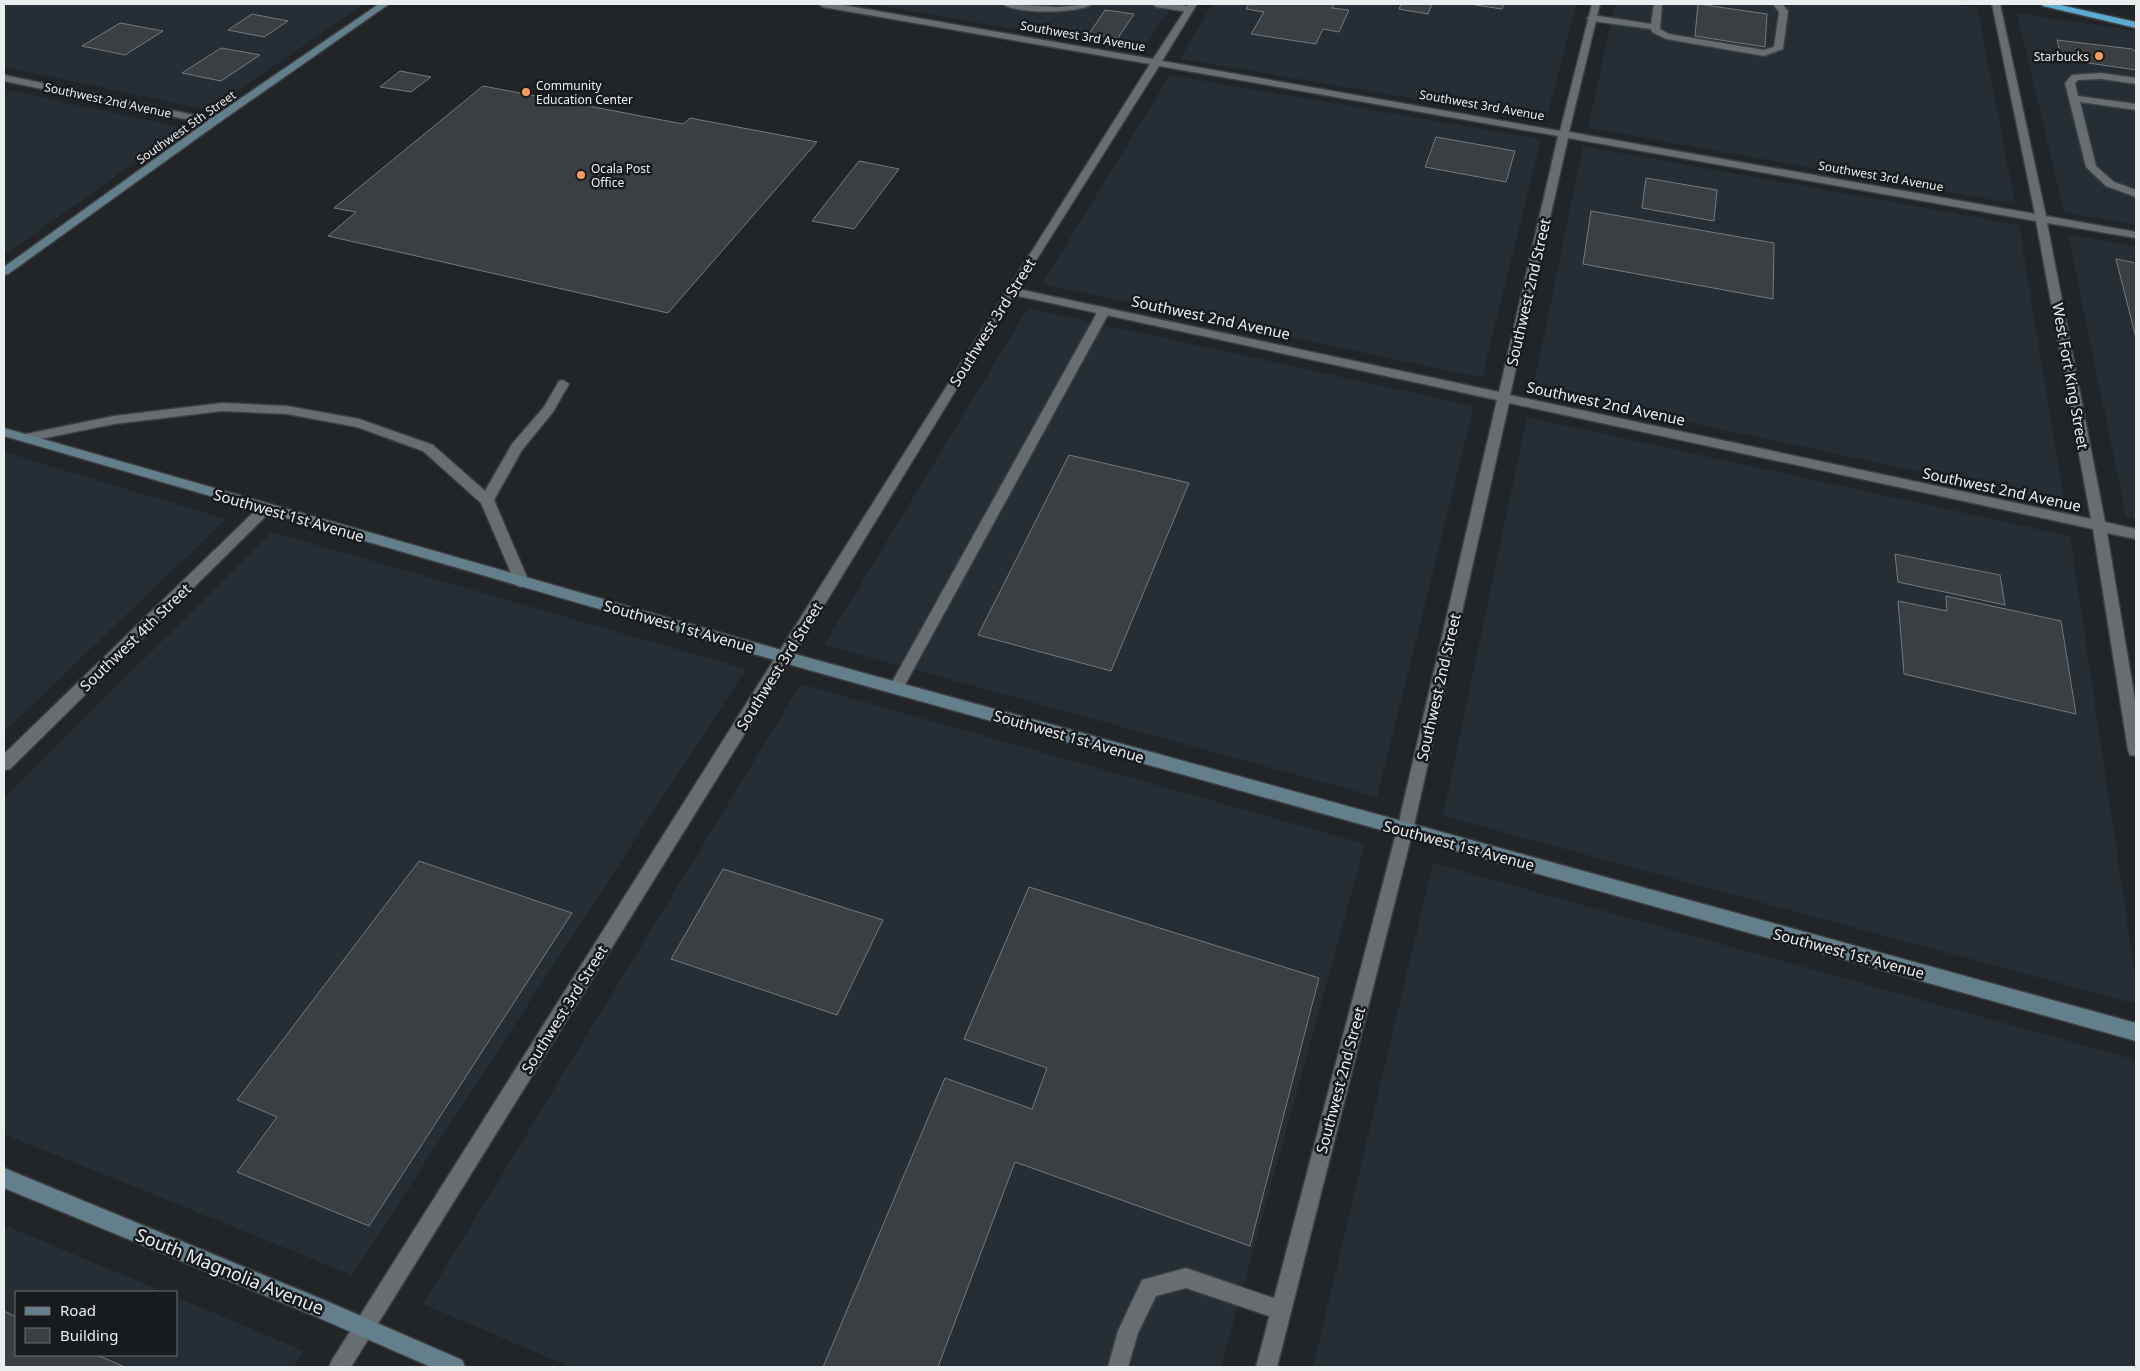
<svg xmlns="http://www.w3.org/2000/svg" width="2140" height="1371" font-family="'Noto Sans',sans-serif">
  <style>
    .built { fill: #252e34 }
    .building { fill: #3b3f42; stroke: #75797c }
    .lines { fill: none; stroke-linecap: round; stroke-linejoin: round }
    .lane-casing { stroke: #3c3f41; stroke-width: 3 }
    .street-casing { stroke: #3c3f41; stroke-width: 3 }
    .secondary-casing { stroke: #3c3f41; stroke-width: 3 }
    .highway-casing { stroke: #3c3f41; stroke-width: 3 }
    .lane { fill: #686d6f; fill-rule: evenodd }
    .street { fill: #686d6f; fill-rule: evenodd }
    .secondary { fill: #647f8c; fill-rule: evenodd }
    .highway { fill: #5aaad1; fill-rule: evenodd }
    .poi-dot { fill: #ff9b5a; stroke: #181b1d; stroke-width: 2 }
    .labels { text-anchor: middle; dominant-baseline: central; stroke-width: 5; stroke-linejoin: round; paint-order: stroke }
    .far-street-label { font-size: 12px; fill: #ebeeef; stroke: #181b1d }
    .far-poi-label { font-size: 12px; fill: #ebeeef; stroke: #181b1d; text-anchor: start }
    .street-label { font-size: 15px; fill: #ebeeef; stroke: #181b1d }
    .near-street-label { font-size: 18px; fill: #ebeeef; stroke: #181b1d }
  </style>
  <rect width="100%" height="100%" fill="#212527"/>
  <g class="built">
    <path d="M7,4h358l-156,106 -205,-43v-61z"/>
    <path d="M869,4h304l-31,47z"/>
    <path d="M1212,4h364l-30,117 -366,-62z"/>
    <path d="M1615,4h335l27,3 38,197 -427,-76z"/>
    <path d="M2017,13l119,18v194l-72,-13z"/>
    <path d="M1170,75l371,64 -59,239 -440,-94z"/>
    <path d="M4,89l180,39 -180,127z"/>
    <path d="M1583,146l436,79 46,278 -532,-114z"/>
    <path d="M2068,234l68,12v273l-10,-3z"/>
    <path d="M1028,308l446,98 -97,391 -553,-152z"/>
    <path d="M1527,417l543,119 66,446v22l-693,-188z"/>
    <path d="M4,452l222,67 -222,213z"/>
    <path d="M272,532l474,137 -394,606 -348,-141v-336z"/>
    <path d="M801,684l564,160 -144,523h-651l-147,-63z"/>
    <path d="M1433,863l703,197v307h-823z"/>
    <path d="M4,1225l160,67h-148v63h160v-58l128,54 -11,16h-289z"/>
  </g>
  <g class="building">
    <path d="M1249,4h85l-2,4 17,2 -10,22 -16,-3 -7,15 -65,-10 13,-22 -18,-3z"/>
    <path d="M1401,4h31l-4,10 -29,-5z"/>
    <path d="M1469,4h35l-2,5z"/>
    <path d="M1698,4l69,10 -2,33 -70,-11z"/>
    <path d="M1105,10l29,4 -16,24 -29,-4z"/>
    <path d="M252,14l36,7 -24,16 -36,-7z"/>
    <path d="M120,23l43,8 -38,24 -43,-9z"/>
    <path d="M2057,40l75,9 4,3v18l-74,-11z"/>
    <path d="M221,48l39,7 -39,26 -39,-8z"/>
    <path d="M400,71l31,6 -20,15 -31,-5z"/>
    <path d="M483,86l200,38 7,-6 127,24 -149,171 -340,-77 28,-24 -22,-4z"/>
    <path d="M1436,137l79,14 -9,31 -81,-15z"/>
    <path d="M859,161l40,8 -45,60 -42,-8z"/>
    <path d="M1646,178l71,12 -3,31 -72,-13z"/>
    <path d="M1591,211l183,32 -1,56 -190,-35z"/>
    <path d="M2116,259l20,4v75z"/>
    <path d="M1069,455l120,28 -78,188 -133,-36z"/>
    <path d="M1895,554l105,21 5,30 -107,-23z"/>
    <path d="M1946,596l115,25 15,93 -172,-40 -6,-73 49,10z"/>
    <path d="M419,861l153,52 -203,313 -132,-54 40,-55 -40,-17z"/>
    <path d="M723,869l160,51 -46,95 -166,-56z"/>
    <path d="M1029,887l290,91 -69,268 -235,-84 -77,205h-115l122,-289 87,31 15,-41 -83,-29z"/>
    <path d="M4,1311l12,6v38h81l28,12h-121z"/>
  </g>
  <g class="lines">
    <g class="lane-casing">
      <g id="lane">
        <path d="M1003,4l55,3 34,-3c-12,10 -78,10 -89,0z"/>
        <path d="M1152,4c12,0 31,-2 41,5l-4,3 -33,-5z"/>
        <path d="M1654,4h8l-2,25 9,5 95,16 10,-3 5,-35 -6,-8h9l6,7 -5,38 -19,7 -98,-17 -14,-7 -1,-3 -59,-8 -5,-3 5,-3 59,9z"/>
        <path d="M2101,73l35,5v6l-35,-5 -23,1 -3,3 3,13 58,8v6l-56,-8 16,64 18,16 22,8v7l-30,-11 -20,-19 -21,-84 7,-8z"/>
        <path d="M1104,307l6,4 -209,381 -5,2 -5,-2 -3,-4 3,-4 207,-373z"/>
        <path d="M563,380l6,4 -16,28 -31,38 -28,50 35,82 -2,4 -5,1 -5,-1 -2,-4 -34,-79 -58,-52 -66,-24 -70,-13 -65,-3 -108,13 -88,18 -6,-4 6,-4 88,-18 108,-13 65,3 72,13 74,26 52,46 27,-47 32,-37 15,-26z"/>
        <path d="M1186,1268l102,35 3,7 -3,7 -7,3 -95,-32 -30,8 -18,37 -10,34h-20l10,-36 24,-51z"/>
      </g>
    </g>
    <g class="street-casing">
      <g id="street">
        <path d="M819,4h18l316,55 36,-55h8l-35,57 398,70 32,-127h8l-31,128 466,82 -43,-210h8l46,212 90,16v6l-89,-15 58,299 31,7v10l-29,-6 29,173v50l-6,-1 -2,-5 -35,-221 -584,-126 -96,427 -136,537h-21l141,-537 100,-430 -483,-105 -224,366 -439,706h-22l3,-7 818,-1296 -327,-57zM1159,66l399,70 -59,256 -481,-103zM1568,138l468,83 55,298 -581,-124z"/>
        <path d="M4,75l209,44 5,3 -5,3 -209,-44z"/>
        <path d="M265,504l5,2 2,3 -2,3 -260,257 -6,1v-16l256,-248z"/>
      </g>
    </g>
    <g class="secondary-casing">
      <g id="secondary">
        <path d="M379,4h10l-172,120 -209,150 -4,1v-8l205,-147z"/>
        <path d="M4,428l798,228 1334,367v18l-1334,-373 -798,-232z"/>
        <path d="M4,1168l320,132 138,60 3,7h-34l-121,-53 -306,-126z"/>
      </g>
    </g>
    <g class="highway-casing">
      <path id="highway" d="M2042,4h14l80,18v6l-93,-22z"/>
    </g>
    <use href="#lane" class="lane"/>
    <use href="#street" class="street"/>
    <use href="#secondary" class="secondary"/>
    <use href="#highway" class="highway"/>
  </g>
  <g class="poi-dot">
    <circle cx="2099" cy="56" r="5"/>
    <circle cx="526" cy="92" r="5"/>
    <circle cx="581" cy="175" r="5"/>
  </g>
  <g class="labels">
    <g class="far-street-label">
      <text transform="translate(1083 36) rotate(10)">Southwest 3rd Avenue</text>
      <text transform="translate(108 100) rotate(12)">Southwest 2nd Avenue</text>
      <text transform="translate(1482 105) rotate(10)">Southwest 3rd Avenue</text>
      <text transform="translate(186 127) rotate(-35)">Southwest 5th Street</text>
      <text transform="translate(1881 176) rotate(10)">Southwest 3rd Avenue</text>
    </g>
    <g class="far-poi-label">
      <text x="2089" y="56" text-anchor="end">Starbucks</text>
      <text x="536" y="85">Community<tspan x="536" dy="14">Education Center</tspan></text>
      <text x="591" y="168">Ocala Post<tspan x="591" dy="14">Office</tspan></text>
    </g>
    <g class="street-label">
      <text transform="translate(1528 292) rotate(-77)">Southwest 2nd Street</text>
      <text transform="translate(1211 317) rotate(12)">Southwest 2nd Avenue</text>
      <text transform="translate(992 322) rotate(-58)">Southwest 3rd Street</text>
      <text transform="translate(2071 376) rotate(80)">West Fort King Street</text>
      <text transform="translate(1606 403) rotate(12)">Southwest 2nd Avenue</text>
      <text transform="translate(2002 489) rotate(12)">Southwest 2nd Avenue</text>
      <text transform="translate(289 515) rotate(16)">Southwest 1st Avenue</text>
      <text transform="translate(679 626) rotate(16)">Southwest 1st Avenue</text>
      <text transform="translate(135 637) rotate(-44)">Southwest 4th Street</text>
      <text transform="translate(779 666) rotate(-58)">Southwest 3rd Street</text>
      <text transform="translate(1438 687) rotate(-77)">Southwest 2nd Street</text>
      <text transform="translate(1069 736) rotate(16)">Southwest 1st Avenue</text>
      <text transform="translate(1459 845) rotate(15)">Southwest 1st Avenue</text>
      <text transform="translate(1849 953) rotate(15)">Southwest 1st Avenue</text>
      <text transform="translate(564 1009) rotate(-58)">Southwest 3rd Street</text>
      <text transform="translate(1340 1080) rotate(-75)">Southwest 2nd Street</text>
    </g>
    <g class="near-street-label">
      <text transform="translate(230 1271) rotate(22)">South Magnolia Avenue</text>
    </g>
  </g>
  <rect width="2140" height="1371" fill="none" stroke="#ebeeef" stroke-width="10"/>
  <rect x="15" y="1291" width="162" height="65" fill="#181b1d" stroke="#6c6f71"/>
  <rect x="25" y="1307" width="25" height="8" fill="#647f8c" stroke="#6c6f71"/>
  <text x="60" y="1316" font-size="15" fill="#ebeeef">Road</text>
  <rect x="25" y="1328" width="25" height="15" fill="#3b3f42" stroke="#6c6f71"/>
  <text x="60" y="1341" font-size="15" fill="#ebeeef">Building</text>
</svg>
